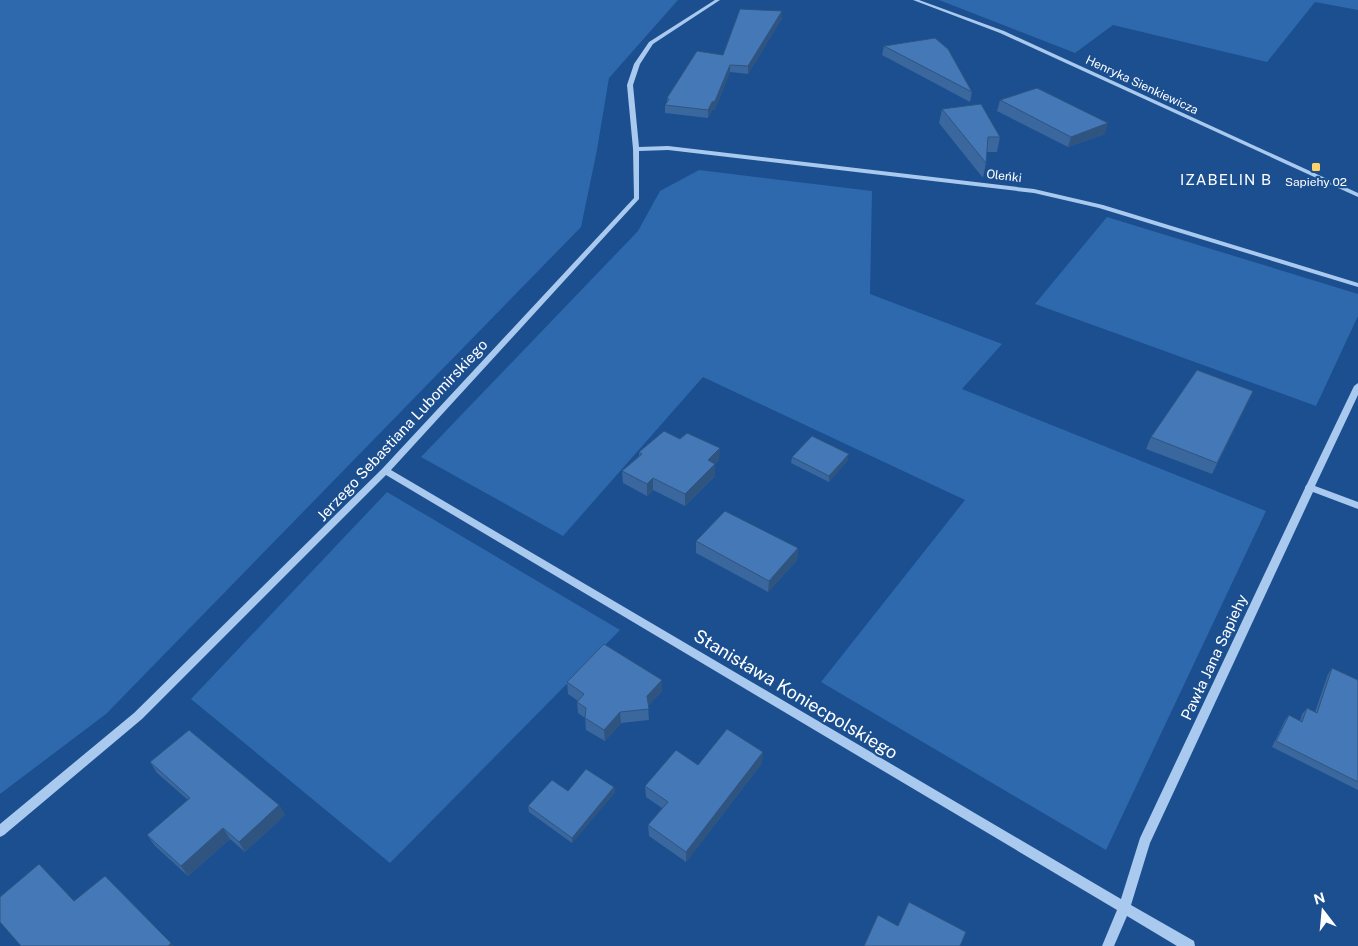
<svg xmlns="http://www.w3.org/2000/svg" width="1358" height="946" font-family="'Public Sans',sans-serif">
  <style>
    .green { fill: #2e69ad }
    .lines { fill: none; stroke-linecap: round; stroke-linejoin: round }
    .minor { fill: #a9c9ee; fill-rule: evenodd }
    .wall { fill: #3a679d }
    .shaded-wall { fill: #305480 }
    .building { fill: #4478b7; stroke: #305480 }
    .poi-dot { fill: #ffd166; stroke: #1b4f8f; stroke-width: 2 }
    .labels { text-anchor: middle; dominant-baseline: central; stroke-width: 4.5; stroke-linejoin: round; paint-order: stroke }
    .far-street-label { font-size: 12px; fill: #fff; stroke: #1b4f8f }
    .far-poi-label { font-size: 12px; fill: #fff; stroke: #1b4f8f }
    .far-quarter-label { font-size: 15px; letter-spacing: 1px; fill: #fff; stroke: #1b4f8f }
    .street-label { font-size: 15px; fill: #fff; stroke: #1b4f8f }
    .near-street-label { font-size: 18px; fill: #fff; stroke: #1b4f8f }
  </style>
  <rect width="100%" height="100%" fill="#1b4f8f"/>
  <g class="green">
    <path d="M0,0h678l-69,78 -12,72 -16,77 -475,487 -106,80z"/>
    <path d="M939,0h419v10l-43,-8 -48,60 -154,-37 -38,28z"/>
    <path d="M699,170l173,21 -2,103 132,50 -40,45 304,122 -160,339 -285,-168 144,-182 -262,-123 -140,159 -142,-79 217,-226 22,-40z"/>
    <path d="M1107,217l251,77v22l-42,90 -281,-102z"/>
    <path d="M387,492l233,138 -230,233 -199,-164z"/>
  </g>
  <g class="lines">
    <g class="minor">
      <path d="M715,0h5l-67,44 -13,20 -7,21 6,62 29,-1 366,43 69,16 255,78v4l-259,-79 -65,-15 -366,-43 -29,1v48l-248,271 730,429 19,-61 165,-350v-1l2,-3 47,-98 4,-3v12l-43,91 43,16v7l-45,-17 -163,351 -19,62 63,36 1,5h-18l-50,-30 -13,30h-12l15,-36 -731,-435 -244,244 -138,116 -4,2v-13l134,-111 248,-244 252,-271 -1,-49 -6,-64 7,-21 15,-22z"/>
      <path d="M913,0h6l85,31 354,162v4l-358,-164z"/>
    </g>
  </g>
  <g class="wall">
    <path d="M782,11v7l-34,56 -18,-2 -15,37 -3,1 -4,8 -43,-5v-8l2,-3v-4l56,-43z"/>
    <path d="M884,46l88,46 -2,10 -88,-47z"/>
    <path d="M1000,100l105,34 -37,13 -71,-36z"/>
    <path d="M942,109l58,28 -3,15h-10l-1,11 -3,15 -44,-55z"/>
    <path d="M1253,391l-41,83 -66,-25 5,-12z"/>
    <path d="M639,452l80,8 -4,4v12l-30,30 -32,-16 -6,6 -24,-13 -1,-12 17,-15z"/>
    <path d="M792,457l56,3 -19,22 -38,-19z"/>
    <path d="M696,541l102,7 -1,12 -29,32 -72,-39z"/>
    <path d="M1332,668l26,12v110l-86,-43 13,-27 4,-5 11,6 2,-7 5,-6 8,4 13,-38z"/>
    <path d="M662,680v11l-14,15 1,14 -28,3 -16,18 -19,-11 -1,-12 -7,-5 -1,-11 1,-1 -10,-7 -1,-12z"/>
    <path d="M150,762l129,43 6,10 -40,37 -15,-13 -42,37 -33,-30 -8,-11 41,-35 -31,-27z"/>
    <path d="M762,763l-76,99 -37,-26 -1,-11 14,-17 -16,-11 -1,-11 53,-21z"/>
    <path d="M614,787l1,5 -43,51 -43,-31 -1,-6 40,-15z"/>
  </g>
  <g class="shaded-wall">
    <path d="M782,11v7l-34,56v-8z"/>
    <path d="M730,65v7l-15,37 -3,1 -4,8v-8z"/>
    <path d="M1108,123l-3,11 -37,13 3,-10z"/>
    <path d="M720,448l-1,12 -12,12 1,-12z"/>
    <path d="M849,454l-1,6 -19,22v-6z"/>
    <path d="M715,464v12l-30,30v-12z"/>
    <path d="M653,478v12l-6,6v-12z"/>
    <path d="M798,548l-1,12 -29,32 1,-11z"/>
    <path d="M662,680v11l-15,16v-11z"/>
    <path d="M620,712l1,11 -16,18 -1,-11z"/>
    <path d="M763,752l-1,11 -76,99v-10z"/>
    <path d="M614,787l1,5 -43,51v-5z"/>
    <path d="M279,805l6,10 -40,37 -6,-10z"/>
    <path d="M223,828l7,11 -42,37 -7,-10z"/>
    <path d="M171,943l3,3h-6z"/>
  </g>
  <g class="building">
    <path d="M740,9l42,2 -34,55 -18,-1 -15,36 -3,1 -4,8 -43,-5 4,-6 -2,-1 30,-47 26,4z"/>
    <path d="M935,38l13,11 24,43 -88,-46z"/>
    <path d="M1037,88l71,35 -37,14 -71,-37z"/>
    <path d="M981,104l19,33h-12l-2,26 -44,-54z"/>
    <path d="M1197,370l56,21 -36,72 -66,-26z"/>
    <path d="M664,431l16,8 7,-6 33,15 -12,12 7,4 -30,30 -32,-16 -6,6 -25,-13 20,-17 -3,-2z"/>
    <path d="M812,436l37,18 -20,22 -37,-19z"/>
    <path d="M725,511l73,37 -29,33 -73,-40z"/>
    <path d="M604,644l58,36 -15,16 2,13 -29,3 -16,18 -19,-12 1,-10 -9,-6 7,-8 -17,-12z"/>
    <path d="M1332,668l26,12v102l-82,-41 13,-26 13,7 5,-14 10,5z"/>
    <path d="M727,729l36,23 -77,100 -38,-27 20,-23 -23,-16 31,-36 22,15z"/>
    <path d="M189,730l90,75 -40,37 -16,-14 -42,38 -34,-31 43,-37 -40,-36z"/>
    <path d="M586,769l28,18 -42,51 -44,-32 24,-26 16,11z"/>
    <path d="M39,864l35,37 31,-25 66,67 -3,3h-147l-21,-24v-25z"/>
    <path d="M909,902l57,30 -6,14h-96l14,-31 20,11z"/>
  </g>
  <rect class="poi-dot" x="1311" y="162" width="10" height="10" rx="2.5"/>
  <g class="labels">
    <g class="far-street-label">
      <text transform="translate(1142 85) rotate(25)">Henryka Sienkiewicza</text>
      <text transform="translate(1004 176) rotate(7)">Oleńki</text>
    </g>
    <g class="far-poi-label">
      <text x="1316" y="182">Sapiehy 02</text>
    </g>
    <g class="far-quarter-label">
      <text x="1226" y="179">IZABELIN B</text>
    </g>
    <g class="street-label">
      <text transform="translate(402 430) rotate(-47)">Jerzego Sebastiana Lubomirskiego</text>
      <text transform="translate(1214 657) rotate(-65)">Pawła Jana Sapiehy</text>
    </g>
    <g class="near-street-label">
      <text transform="translate(796 694) rotate(31)">Stanisława Koniecpolskiego</text>
    </g>
  </g>
  <g transform="translate(1323 911) rotate(344)" stroke="#1b4f8f" stroke-width="4" paint-order="stroke">
  <path d="M0-4L9 19L0 12L-9 19Z" fill="#ffffff"/>
  <text y="-8" font-size="14" font-weight="bold" text-anchor="middle" fill="#ffffff">N</text>
  </g>
</svg>
